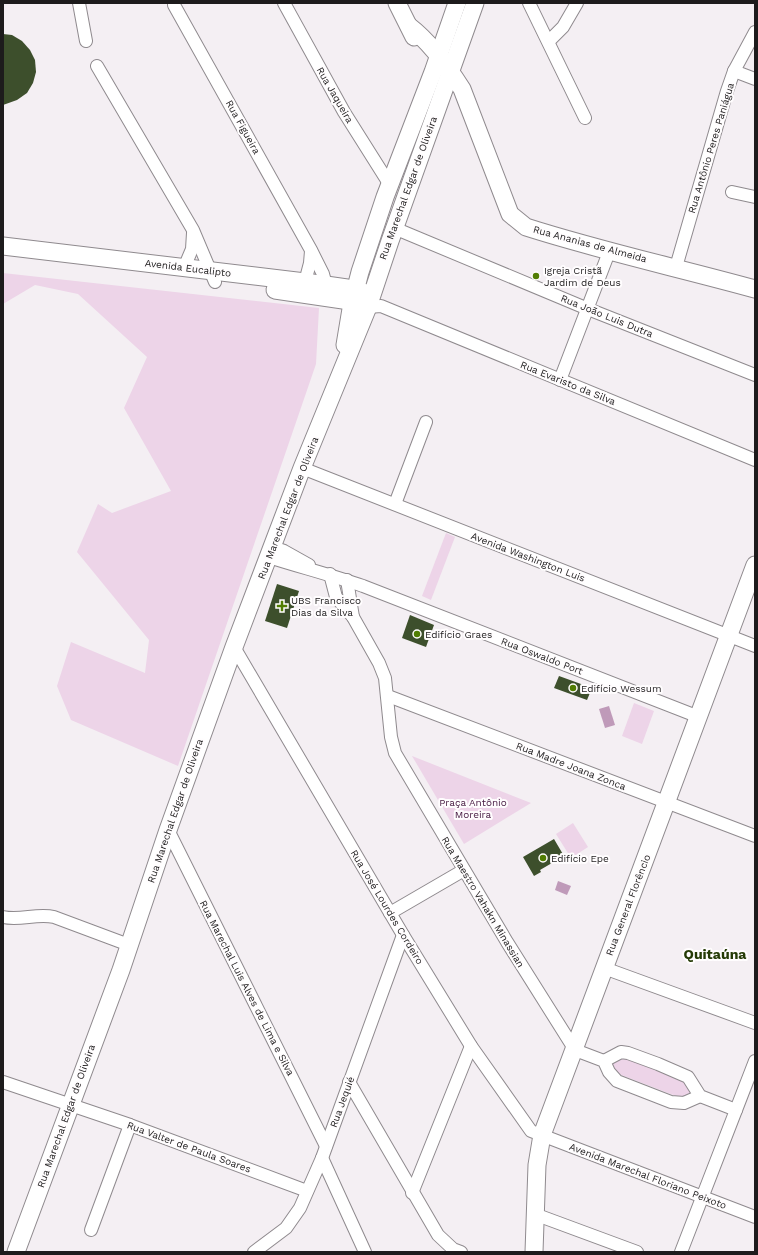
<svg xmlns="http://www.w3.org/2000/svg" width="758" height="1255" font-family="'Work Sans',sans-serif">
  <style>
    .green { fill: #edd4e8 }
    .water { fill: #bf9ab9 }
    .building { fill: #3d4f2c }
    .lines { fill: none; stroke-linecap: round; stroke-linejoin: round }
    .street-casing { stroke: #8f8a8e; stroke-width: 14 }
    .secondary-casing { stroke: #8f8a8e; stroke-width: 19 }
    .street { stroke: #fff; stroke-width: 12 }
    .secondary { stroke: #fff; stroke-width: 17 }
    .poi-dot { fill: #517d03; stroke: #fffdfe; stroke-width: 1.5 }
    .labels { text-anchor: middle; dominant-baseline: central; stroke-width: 4; stroke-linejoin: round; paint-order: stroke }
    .street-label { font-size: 10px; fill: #1d1b1c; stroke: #fffdfe }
    .poi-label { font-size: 10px; fill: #1d1b1c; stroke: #fffdfe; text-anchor: start }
    .park-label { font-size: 10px; fill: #44173f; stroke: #fffdfe }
    .district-label { font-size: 14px; font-weight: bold; fill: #253b06; stroke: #fffdfe }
  </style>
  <rect width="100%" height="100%" fill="#f4eff3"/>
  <g class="green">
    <path d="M3,273l316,35 -3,56 -138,402 -107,-46 -14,-34 14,-44 74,31 4,-33 -72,-88 21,-48 14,9 59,-22 -47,-83 23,-51 -69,-63 -43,-9 -32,19z"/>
    <path d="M446,533l9,4 -24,63 -9,-4z"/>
    <path d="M634,703l20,8 -12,33 -20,-8z"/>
    <path d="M412,756l119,47 -67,41z"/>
    <path d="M573,823l15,24 -17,11 -15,-24z"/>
    <path d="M620,1055l66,25 5,13 -10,5 -65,-25 -4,-10z"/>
  </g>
  <g class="water">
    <path d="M609,706l6,19 -10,3 -6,-19z"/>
    <path d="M558,881l13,5 -4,9 -12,-5z"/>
  </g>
  <g class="building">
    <path d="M3,34l9,1 10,6 8,9 5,10 1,12 -3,11 -6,10 -10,7 -14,5z"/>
    <path d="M277,584l22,7 -12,37 -22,-7z"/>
    <path d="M410,615l24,10 -8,22 -24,-9z"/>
    <path d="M559,676l33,12 -5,12 -33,-12z"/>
    <path d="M554,839l10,17 -24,14 1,2 -7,4 -11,-19z"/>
  </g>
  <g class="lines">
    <g class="street-casing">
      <g id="street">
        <path d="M79,3l7,38"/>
        <path d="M284,3l60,109 46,73"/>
        <path d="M529,3l56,115"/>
        <path d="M174,5l137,245 12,24 3,11"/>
        <path d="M549,41l14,-14 14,-24"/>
        <path d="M97,66l96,164 22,52"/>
        <path d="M734,71l21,8"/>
        <path d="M732,192l23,5"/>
        <path d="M394,228l194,81 167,66"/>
        <path d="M676,267l51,-176 7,-20 21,-39"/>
        <path d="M184,268l8,-19 1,-16"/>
        <path d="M305,282l5,-19 1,-12"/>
        <path d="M368,307l13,-1 374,154"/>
        <path d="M560,380l49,-128"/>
        <path d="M302,468l453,178"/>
        <path d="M395,504l31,-82"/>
        <path d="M272,547l12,4 25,14"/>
        <path d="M269,557c31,10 63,18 94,29l336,131"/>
        <path d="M330,574l6,23 17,20 26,46 6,15 6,59 4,16 112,189 68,108 29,11 5,11 8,9 54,21 13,1 16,-7"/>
        <path d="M347,580l6,37"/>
        <path d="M234,647l169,288 68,111 60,85 224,86"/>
        <path d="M388,696l367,140"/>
        <path d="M168,830l158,316"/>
        <path d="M390,913l74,-43"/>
        <path d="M3,917c17,4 34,-4 51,0l75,28"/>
        <path d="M604,968l151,55"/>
        <path d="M604,1061l17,-9 7,1 30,11 30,13 12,19 36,14"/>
        <path d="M3,1082l127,43 177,66"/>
        <path d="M349,1082l89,153 15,14 8,3"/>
        <path d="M322,1158l43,94"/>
        <path d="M412,1193l59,-147"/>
        <path d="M537,1215l100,37"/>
        <path d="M91,1230l39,-105"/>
        <path d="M254,1252l32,-24 14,-20 22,-50 81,-223"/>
        <path d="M681,1252l74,-191"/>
      </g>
    </g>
    <g class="secondary-casing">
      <g id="secondary">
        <path d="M397,3l17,34"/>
        <path d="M409,26c21,16 39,41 53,63l48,125 16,13c75,24 153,41 229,62"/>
        <path d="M3,246l302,36 42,6 19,5"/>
        <path d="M275,290l68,10 20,5"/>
        <path d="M345,345l7,-42 8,-31 25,-75 48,-125 24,-69"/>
        <path d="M16,1252l105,-282 47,-140 66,-183 68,-179 66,-161 22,-66 85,-238"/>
        <path d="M534,1252l3,-87 5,-30 213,-570"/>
      </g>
    </g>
    <use href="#street" class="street"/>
    <use href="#secondary" class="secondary"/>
  </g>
  <g class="poi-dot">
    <circle cx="536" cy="276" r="4"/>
    <path d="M280 600h4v4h4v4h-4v4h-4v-4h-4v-4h4z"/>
    <circle cx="417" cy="634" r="4"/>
    <circle cx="573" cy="688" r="4"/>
    <circle cx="543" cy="858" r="4"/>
  </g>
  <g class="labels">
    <g class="street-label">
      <text transform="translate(335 95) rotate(60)">Rua Jaqueira</text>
      <text transform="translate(243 127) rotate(61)">Rua Figueira</text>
      <text transform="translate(711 148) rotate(-73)">Rua Antônio Peres Paniágua</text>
      <text transform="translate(408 188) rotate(-70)">Rua Marechal Edgar de Oliveira</text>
      <text transform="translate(590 244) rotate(15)">Rua Ananias de Almeida</text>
      <text transform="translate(188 268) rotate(7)">Avenida Eucalipto</text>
      <text transform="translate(607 316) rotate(22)">Rua João Luis Dutra</text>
      <text transform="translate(568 383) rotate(22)">Rua Evaristo da Silva</text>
      <text transform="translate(288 508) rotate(-69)">Rua Marechal Edgar de Oliveira</text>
      <text transform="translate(528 557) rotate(21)">Avenida Washington Luis</text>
      <text transform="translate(542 656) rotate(21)">Rua Oswaldo Port</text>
      <text transform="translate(571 766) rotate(21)">Rua Madre Joana Zonca</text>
      <text transform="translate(175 811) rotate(-71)">Rua Marechal Edgar de Oliveira</text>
      <text transform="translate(483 902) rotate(59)">Rua Maestro Vahakn Minassian</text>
      <text transform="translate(628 905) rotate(-69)">Rua General Florêncio</text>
      <text transform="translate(387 907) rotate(59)">Rua José Lourdes Cordeiro</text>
      <text transform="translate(247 988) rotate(63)">Rua Marechal Luis Alves de Lima e Silva</text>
      <text transform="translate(342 1102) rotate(-70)">Rua Jequié</text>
      <text transform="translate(66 1116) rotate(-70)">Rua Marechal Edgar de Oliveira</text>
      <text transform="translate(189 1147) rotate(20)">Rua Valter de Paula Soares</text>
      <text transform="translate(648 1176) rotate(21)">Avenida Marechal Floriano Peixoto</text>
    </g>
    <g class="poi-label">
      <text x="544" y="270">Igreja Cristã<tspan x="544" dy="12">Jardim de Deus</tspan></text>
      <text x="291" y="600">UBS Francisco<tspan x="291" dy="12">Dias da Silva</tspan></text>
      <text x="425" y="634">Edifício Graes</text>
      <text x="581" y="688">Edifício Wessum</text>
      <text x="551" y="858">Edifício Epe</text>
    </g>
    <g class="park-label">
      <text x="473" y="802">Praça Antônio<tspan x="473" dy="12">Moreira</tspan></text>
    </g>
    <g class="district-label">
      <text x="715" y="954">Quitaúna</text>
    </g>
  </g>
  <rect width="758" height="1255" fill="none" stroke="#1d1b1c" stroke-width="8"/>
</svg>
